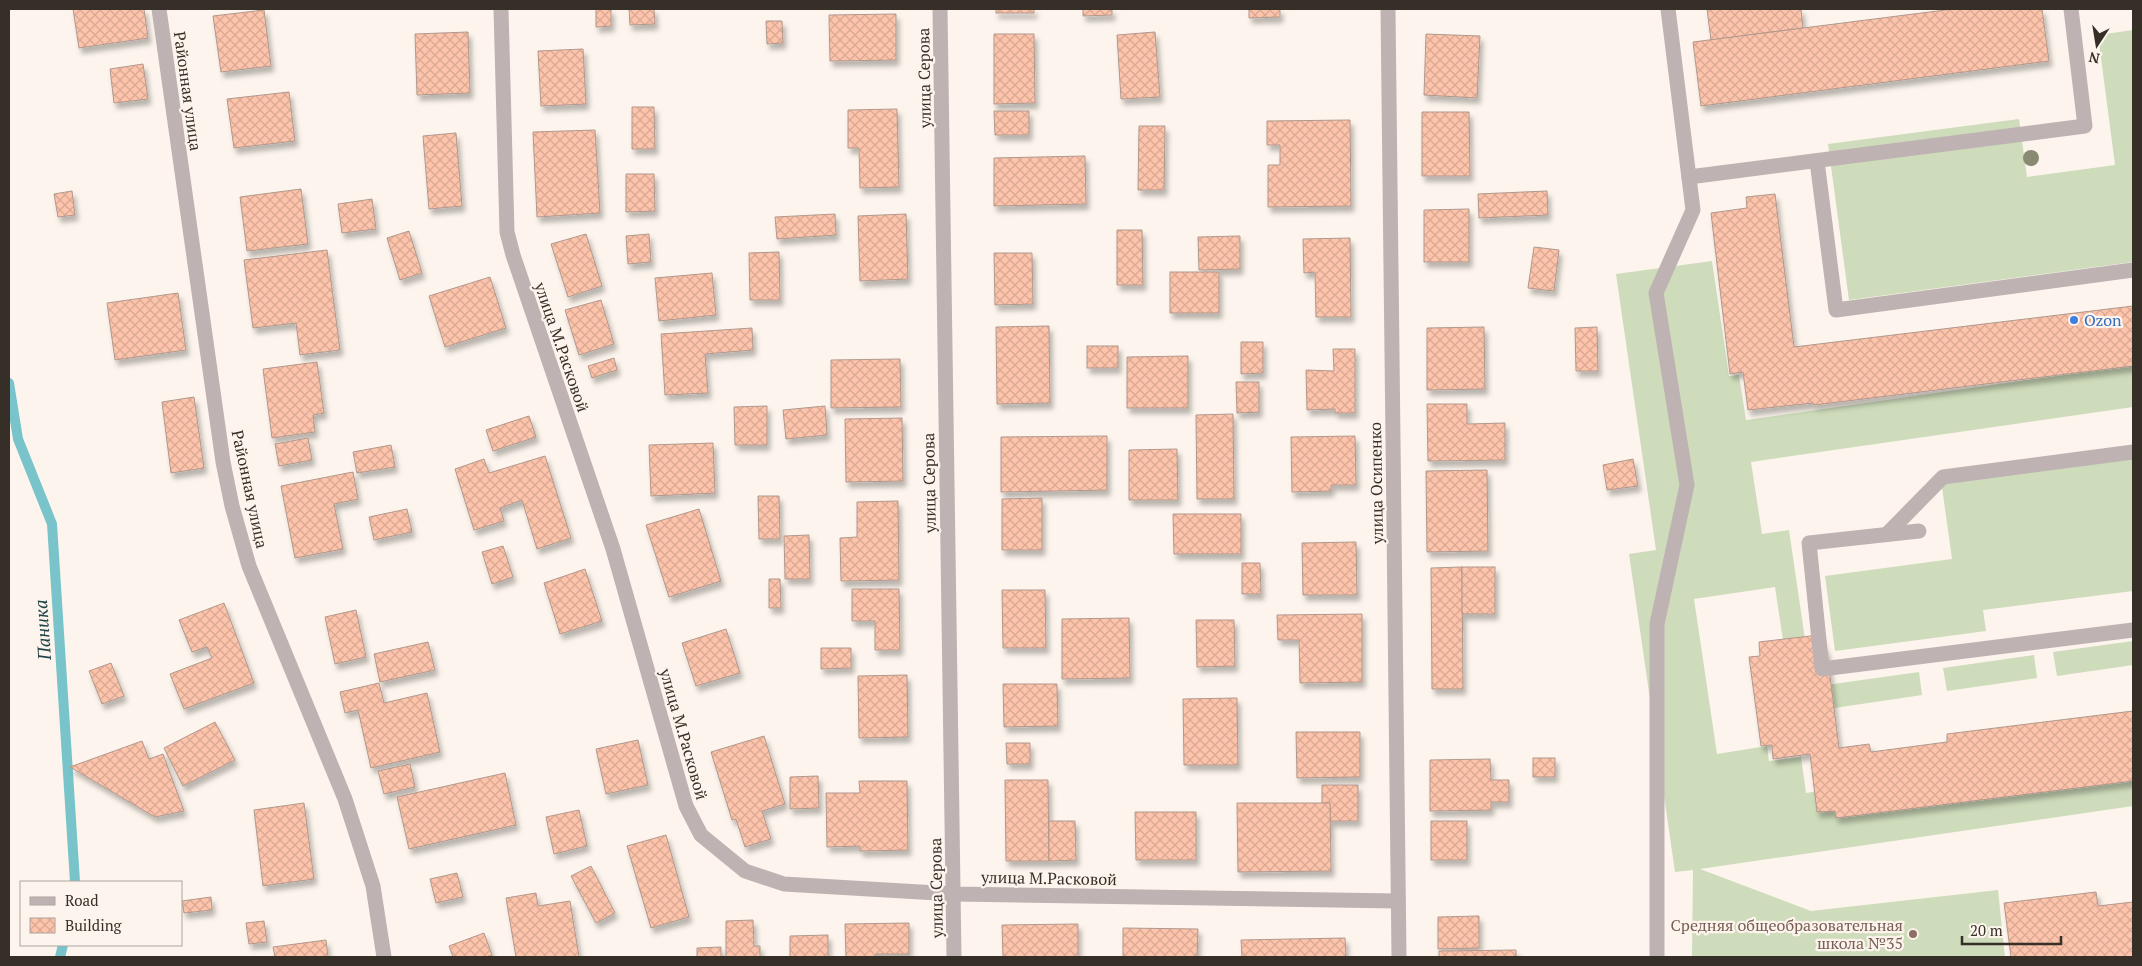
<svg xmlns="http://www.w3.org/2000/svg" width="2142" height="966" font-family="'PT Serif',serif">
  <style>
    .grass { fill: #cedcbb }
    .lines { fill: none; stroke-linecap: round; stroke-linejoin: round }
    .stream { stroke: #79c3ca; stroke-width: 10 }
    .building { fill: url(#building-cross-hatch); stroke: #b1988d; filter: url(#shadow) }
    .service { stroke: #bfb2b3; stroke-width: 15 }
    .minor { stroke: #bfb2b3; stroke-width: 15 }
    .tree { fill: #888b72 }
    .shop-dot { fill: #3f7fe0; stroke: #fdf5ed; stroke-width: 2 }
    .education-dot { fill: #8d6e63; stroke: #fdf5ed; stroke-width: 2 }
    .labels { text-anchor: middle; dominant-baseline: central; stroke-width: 4.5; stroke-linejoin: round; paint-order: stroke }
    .street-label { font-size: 16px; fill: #362f27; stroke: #fdf5ed }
    .shop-label { font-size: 16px; fill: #366cbe; stroke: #fdf5ed; text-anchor: start }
    .education-label { font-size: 16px; fill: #785e54; stroke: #fdf5ed; text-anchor: end }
    .water-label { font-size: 18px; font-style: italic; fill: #1f4346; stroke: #fdf5ed }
  </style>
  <defs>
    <pattern id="building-cross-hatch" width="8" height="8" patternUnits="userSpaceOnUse" patternTransform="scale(1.25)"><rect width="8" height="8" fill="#fdc3ab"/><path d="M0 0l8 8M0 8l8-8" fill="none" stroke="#d9a893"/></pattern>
    <filter id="shadow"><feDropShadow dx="3" dy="5.5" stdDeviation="2.5" flood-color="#0004"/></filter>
  </defs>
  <rect width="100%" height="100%" fill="#fdf5ed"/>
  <g class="grass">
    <path d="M2133,30v232l-284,38 -21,-156 191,-25 8,58 88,-12 -17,-130z"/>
    <path d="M1712,261l17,115 10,-1 7,45 387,-55v42l-382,55 11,72 27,-4 23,157 107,-15 3,23 -128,19 -19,-127 -81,12 23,155 50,-8 2,15 32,-4 5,36 327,-47v60l-433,63 111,42 187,-21 7,67h-313l1,-87 -18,2 -46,-318 27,-4 -40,-276z"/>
    <path d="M2133,455v136l-150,19 3,21 -151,20 -10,-75 127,-17 -11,-79z"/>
    <path d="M2133,641v24l-76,11 -4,-24z"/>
    <path d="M2034,655l3,23 -90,13 -4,-23z"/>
  </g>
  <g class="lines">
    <g class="stream">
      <path d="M9,383l9,56 34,85 23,358"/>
      <path d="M60,957l3,-12"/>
    </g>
  </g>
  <g class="building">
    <path d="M73,9h71l4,29 -69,10z"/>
    <path d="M596,9h15v17l-15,1z"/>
    <path d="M629,9h25l1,15 -25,1z"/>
    <rect x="996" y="9" width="38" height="4"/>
    <path d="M1083,9h29v6l-29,1z"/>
    <path d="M1249,9h31v8l-31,1z"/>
    <path d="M1707,9h94l2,19 -92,12z"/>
    <path d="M1953,9h89l7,52 -348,45 -8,-64z"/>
    <path d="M264,10l7,56 -50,6 -8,-56z"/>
    <path d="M896,14v46l-66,1 -1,-46z"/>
    <path d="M766,21h16l1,22 -16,1z"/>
    <path d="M468,32l2,61 -53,2 -2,-61z"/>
    <path d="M1155,32l5,65 -39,2 -4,-64z"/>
    <path d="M994,34h40l1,69 -41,1z"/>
    <path d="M1426,34l54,2 -3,62 -53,-3z"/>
    <path d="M583,49l3,55 -45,2 -3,-55z"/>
    <path d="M143,64l5,35 -34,4 -4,-34z"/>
    <path d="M289,92l6,49 -61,7 -7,-49z"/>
    <path d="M632,107h22l1,42h-23z"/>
    <path d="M897,109l2,78 -39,1 -1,-40h-11v-38z"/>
    <path d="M994,111h35v24h-34z"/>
    <path d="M1422,112h47l1,64h-48z"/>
    <path d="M1350,120l1,86 -83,1v-42h12v-20h-13v-24z"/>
    <path d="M1139,126h26l-1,64h-26z"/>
    <path d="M595,130l5,83 -63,4 -4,-85z"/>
    <path d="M456,133l6,73 -33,3 -6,-73z"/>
    <path d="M1085,156l1,48 -92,2v-48z"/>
    <path d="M626,174h28l1,37 -29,1z"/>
    <path d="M301,189l7,55 -61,7 -7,-54z"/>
    <path d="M72,191l3,24 -17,2 -4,-23z"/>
    <path d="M1547,191l1,24 -69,3 -1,-24z"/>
    <path d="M1775,194l19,153 339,-41v60l-319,39 -1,-2 -65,7 -5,-38 -13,2 -19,-161 36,-5 -1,-11z"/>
    <path d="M372,199l4,30 -34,4 -4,-29z"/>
    <path d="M1469,209v53h-45v-52z"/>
    <path d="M835,214l1,21 -59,4 -2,-22z"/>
    <path d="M906,214l2,65 -48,2 -2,-65z"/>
    <path d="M1117,230h25l1,55h-26z"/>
    <path d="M409,231l13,42 -22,7 -13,-42z"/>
    <path d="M586,234l16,52 -34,11 -17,-53z"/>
    <path d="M649,234l2,28 -23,2 -2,-28z"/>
    <path d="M1240,236v33l-41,1 -1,-33z"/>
    <path d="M1350,238l1,79h-35l-1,-45 -11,1 -1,-34z"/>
    <path d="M1534,247l25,3 -5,41 -26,-3z"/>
    <path d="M327,250l13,100 -40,5 -4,-32 -43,5 -9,-68z"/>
    <path d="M779,252l1,48h-30l-1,-47z"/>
    <path d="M994,253h38l1,51 -38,1z"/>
    <rect x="1170" y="272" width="49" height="41"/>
    <path d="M712,273l4,42 -57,6 -4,-43z"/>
    <path d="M490,277l16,51 -61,19 -16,-51z"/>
    <path d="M178,293l8,57 -71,10 -8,-57z"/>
    <path d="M601,300l13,44 -35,11 -14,-45z"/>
    <path d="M1049,326l1,77 -53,1 -1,-77z"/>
    <path d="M1484,327l1,62 -58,1v-62z"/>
    <path d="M1597,327l1,44h-22l-1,-43z"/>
    <path d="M752,328l1,22 -48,4 3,39 -43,2 -4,-61z"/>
    <path d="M1241,342h22v31l-22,1z"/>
    <rect x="1087" y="346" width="31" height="22"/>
    <path d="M1333,349h22v64h-20v-4l-28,1 -1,-40 28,1z"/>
    <path d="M1188,356v52h-61v-51z"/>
    <path d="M614,358l3,12 -25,8 -4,-12z"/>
    <path d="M900,359l1,48 -70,1v-48z"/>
    <path d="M317,362l7,51 -11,2 2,17 -43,6 -9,-69z"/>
    <path d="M1236,382h23v30l-22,1z"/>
    <path d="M194,397l10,71 -33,5 -9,-71z"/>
    <path d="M1427,404h40v20l38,-1v37l-77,1z"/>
    <path d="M767,406v39h-32l-1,-38z"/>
    <path d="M825,406l2,29 -41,4 -3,-29z"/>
    <path d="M1233,414l1,85h-37l-1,-84z"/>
    <path d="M529,416l7,21 -43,14 -7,-21z"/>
    <path d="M902,418l1,63 -57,1 -1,-63z"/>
    <path d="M1107,436v54l-106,2v-55z"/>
    <path d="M1355,436l1,49h-25v6l-39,1 -1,-55z"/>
    <path d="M308,438l4,22 -33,6 -4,-22z"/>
    <path d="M713,443l2,50 -64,3 -2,-51z"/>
    <path d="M391,445l4,22 -38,6 -4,-21z"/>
    <path d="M1177,449l1,51h-49v-50z"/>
    <path d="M545,456l26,82 -34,11 -15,-49 -22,8 4,13 -30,9 -19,-61 29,-10 5,14z"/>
    <path d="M1633,459l5,27 -31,4 -4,-25z"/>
    <path d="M1487,470l1,81 -61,1 -1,-81z"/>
    <path d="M353,472l5,27 -24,5 9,45 -48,9 -14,-72z"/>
    <path d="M758,496h21l1,43h-21z"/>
    <path d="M1042,498v52h-40v-51z"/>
    <path d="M898,501l1,79 -58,1 -1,-43 17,-1v-35z"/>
    <path d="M407,509l5,23 -38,8 -5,-23z"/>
    <path d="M699,509l22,72 -52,16 -23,-72z"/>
    <path d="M1173,514h68v40h-67z"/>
    <path d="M809,535l1,44h-25l-1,-43z"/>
    <path d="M1356,542l1,53h-54l-1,-52z"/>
    <path d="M503,546l10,31 -21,7 -10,-32z"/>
    <path d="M1242,563h18l1,31h-19z"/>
    <path d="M1462,567l1,122h-31l-1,-121z"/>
    <rect x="1462" y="567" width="33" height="47"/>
    <path d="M585,569l17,52 -42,13 -16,-51z"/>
    <path d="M769,579h11l1,29h-12z"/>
    <path d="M852,589h47l1,61h-25v-29h-23z"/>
    <path d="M1002,590h43l1,58h-43z"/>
    <path d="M224,603l30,80 -70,26 -14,-35 42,-16 -5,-11 -15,5 -13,-32z"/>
    <path d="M356,610l10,47 -31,7 -10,-47z"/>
    <path d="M1362,614v68l-62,1 -1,-43h-21l-1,-25z"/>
    <path d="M1129,618l1,60 -68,1v-60z"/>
    <path d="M1196,620h38l1,46 -38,1z"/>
    <path d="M726,629l14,44 -44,13 -14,-43z"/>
    <path d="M1819,635l8,17 12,96 30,-4 2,8 76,-10v-8l186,-23v70l-297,37 -1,-7 -18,1 -7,-58 -37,5 -1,-14 -11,1 -12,-89 11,-1 -1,-14z"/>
    <path d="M428,642l7,28 -55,12 -6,-28z"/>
    <path d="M821,648h30v20l-30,1z"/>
    <path d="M111,663l13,33 -22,8 -13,-33z"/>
    <path d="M907,675l1,62 -49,1 -1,-62z"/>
    <path d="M379,683l5,20 43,-10 13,59 -69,16 -13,-58 -13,3 -5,-21z"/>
    <path d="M1003,684h54l1,42 -54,1z"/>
    <path d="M1237,698l1,67h-54l-1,-66z"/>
    <path d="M215,722l20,38 -52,26 -19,-38z"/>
    <path d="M1296,732h64v45l-63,1z"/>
    <path d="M764,736l21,68 -23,7 9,28 -26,8 -9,-28 -4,1 -21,-68z"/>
    <path d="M638,740l10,45 -42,9 -10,-45z"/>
    <path d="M142,741l7,18 14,-5 21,57 -29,6 -85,-50z"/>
    <path d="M1006,743h24v21h-23z"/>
    <rect x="1533" y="758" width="22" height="19"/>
    <path d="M1490,759l1,21h18v22h-18v8l-61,1v-51z"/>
    <path d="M410,764l5,23 -31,7 -6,-23z"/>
    <path d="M505,773l11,52 -107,24 -12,-52z"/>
    <path d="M818,776l1,32 -29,1v-32z"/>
    <path d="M1005,780h43l1,81h-43z"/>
    <path d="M859,781h48l1,69 -48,1v-5l-33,1 -1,-54h34z"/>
    <path d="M1322,785h36v36h-28v-18h-8z"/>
    <path d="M304,803l10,76 -51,7 -9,-76z"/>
    <path d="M1237,803h93l1,68 -93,1z"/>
    <path d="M579,810l8,36 -33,8 -8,-37z"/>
    <path d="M1135,812h61v48h-60z"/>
    <path d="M1049,821h26l1,39 -27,1z"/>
    <rect x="1431" y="821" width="36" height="39"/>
    <path d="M666,835l23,82 -38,11 -24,-82z"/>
    <path d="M591,866l24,47 -19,10 -25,-47z"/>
    <path d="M457,873l6,24 -27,6 -6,-24z"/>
    <path d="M2096,892l2,14 35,-4v55h-122l-7,-54z"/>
    <path d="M536,893l2,13 32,-5 9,56h-63l-10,-59z"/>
    <path d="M211,897l1,13 -28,3 -2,-12z"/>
    <path d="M1479,916v32l-41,1v-32z"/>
    <path d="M753,920l1,26h6v11h-34v-36z"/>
    <path d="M264,921l3,21 -18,2 -3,-21z"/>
    <path d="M909,923v31h-33v3h-30l-1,-33z"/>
    <path d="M1078,924v33h-75l-1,-32z"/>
    <path d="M1123,928l75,1 -1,28h-74z"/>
    <path d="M484,933l8,22 -6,2h-33l-4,-11z"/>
    <path d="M828,935v22h-38v-21z"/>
    <path d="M1345,938l1,19h-104l-1,-17z"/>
    <path d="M326,940l2,17h-53l-2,-10z"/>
    <path d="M721,947v10h-24v-9z"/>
    <path d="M1516,950v7h-77v-6z"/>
  </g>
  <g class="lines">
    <g class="service">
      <path d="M1817,161l19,149 297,-40"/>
      <path d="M1689,177l396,-51 -14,-117"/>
      <path d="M1919,531l-110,12 13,126 311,-39"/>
      <path d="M1887,534l56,-57 190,-25"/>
      <path d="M1657,957v-333l30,-139 -31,-192 37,-83 -25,-201"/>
    </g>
    <g class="minor">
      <path d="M159,9l64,453 9,44 17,60 96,233 28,87 11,71"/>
      <path d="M501,9l6,223 6,23 100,294 73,257 15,29 44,36 39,13 170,10 444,7"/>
      <path d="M940,9l14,948"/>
      <path d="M1388,9l11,948"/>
    </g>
  </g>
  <circle class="tree" cx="2031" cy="158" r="8"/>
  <circle class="shop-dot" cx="2074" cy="320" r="5"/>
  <circle class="education-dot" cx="1913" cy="934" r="5"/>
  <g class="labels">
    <g class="street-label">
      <text transform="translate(924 78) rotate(-91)">улица Серова</text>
      <text transform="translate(188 91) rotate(82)">Районная улица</text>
      <text transform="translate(562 347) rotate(71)">улица М.Расковой</text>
      <text transform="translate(929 483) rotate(-91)">улица Серова</text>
      <text transform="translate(1376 483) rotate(-91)">улица Осипенко</text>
      <text transform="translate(250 489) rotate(78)">Районная улица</text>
      <text transform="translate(684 734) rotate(74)">улица М.Расковой</text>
      <text transform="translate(1049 878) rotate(1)">улица М.Расковой</text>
      <text transform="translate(936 888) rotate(-91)">улица Серова</text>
    </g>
    <g class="shop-label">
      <text x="2084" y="320">Ozon</text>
    </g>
    <g class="education-label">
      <text x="1903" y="925">Средняя общеобразовательная<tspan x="1903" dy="18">школа №35</tspan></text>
    </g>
    <g class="water-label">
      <text transform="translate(42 630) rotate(-94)">Паника</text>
    </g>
  </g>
  <rect width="2142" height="966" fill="none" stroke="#362f27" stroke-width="20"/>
  <rect x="20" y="881" width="162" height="65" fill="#fdf5ed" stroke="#ada69e"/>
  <rect x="30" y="897" width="25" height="8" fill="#bfb2b3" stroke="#ada69e"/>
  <text x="65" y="906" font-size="15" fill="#362f27">Road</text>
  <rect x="30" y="918" width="25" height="15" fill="url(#building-cross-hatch)" stroke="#ada69e"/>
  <text x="65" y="931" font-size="15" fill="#362f27">Building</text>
  <g transform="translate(2097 45) rotate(192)" stroke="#fdf5ed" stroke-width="4" paint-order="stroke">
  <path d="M0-4L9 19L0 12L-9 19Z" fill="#362f27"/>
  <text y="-8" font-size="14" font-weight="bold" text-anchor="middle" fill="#362f27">N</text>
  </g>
  <path d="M1962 936v8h99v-8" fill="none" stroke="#362f27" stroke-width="2.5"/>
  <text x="1970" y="936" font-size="15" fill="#362f27" stroke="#fdf5ed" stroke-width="4" paint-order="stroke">20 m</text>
</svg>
